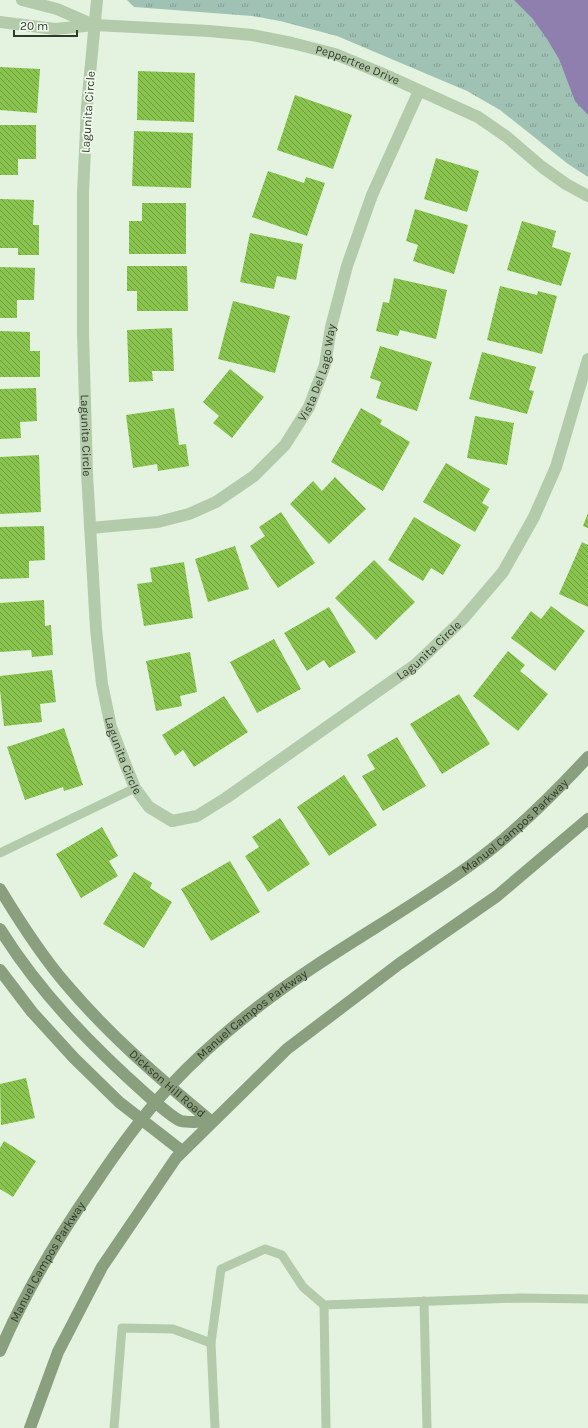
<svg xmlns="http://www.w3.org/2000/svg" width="588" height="1428" font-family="Karla,sans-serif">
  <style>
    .park { fill: url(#park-tufts) }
    .water { fill: #8e7faf }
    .building { fill: url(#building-back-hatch) }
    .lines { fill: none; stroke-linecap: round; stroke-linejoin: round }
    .lane { stroke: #b4cbab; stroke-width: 9 }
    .street { stroke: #b4cbab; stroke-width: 12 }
    .secondary { stroke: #899f7d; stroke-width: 12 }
    .labels { text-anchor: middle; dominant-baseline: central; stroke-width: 3.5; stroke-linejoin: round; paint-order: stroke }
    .street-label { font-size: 12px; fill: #30392a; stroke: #effaec }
  </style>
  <defs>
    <pattern id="park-tufts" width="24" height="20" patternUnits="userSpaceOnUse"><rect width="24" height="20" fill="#a0c2b4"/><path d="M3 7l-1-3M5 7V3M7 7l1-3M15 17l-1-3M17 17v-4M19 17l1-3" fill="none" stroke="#839f93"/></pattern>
    <pattern id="building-back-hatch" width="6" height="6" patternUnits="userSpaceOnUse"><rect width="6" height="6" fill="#87c34d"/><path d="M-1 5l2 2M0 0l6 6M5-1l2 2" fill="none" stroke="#6f9f40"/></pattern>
  </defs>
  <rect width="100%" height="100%" fill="#e4f3e0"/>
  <path class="park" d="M127,0h461v177l-20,-13 -68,-54 -33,-19 -130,-55 -57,-15 -28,-5 -118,-9z"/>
  <path class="water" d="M514,0h74v115l-13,-14 -16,-42 -12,-20 -15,-21z"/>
  <g class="building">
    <path d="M0,67l40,2 -3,44 -37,-3z"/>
    <path d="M138,71l57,2 -1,49 -57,-2z"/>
    <path d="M295,95l57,20 -19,54 -56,-19z"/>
    <path d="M0,125h36v34h-18v16h-18z"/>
    <path d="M134,131l59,2 -2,55 -59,-2z"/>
    <path d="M436,158l43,13 -12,41 -43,-13z"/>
    <path d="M268,171l36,12 2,-6 19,6 -18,53 -55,-19z"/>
    <path d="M0,199l34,1 -1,25h6v30h-21v-7h-18z"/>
    <path d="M142,203h44v51h-57v-33h13z"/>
    <path d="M415,209l53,16 -14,49 -41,-13 5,-16 -12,-4z"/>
    <path d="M522,221l34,10 -4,16 19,6 -10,33 -54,-16z"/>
    <path d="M250,233l53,11 -7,36 -19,-4 -3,13 -34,-7z"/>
    <path d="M127,266h60l1,45h-51v-20h-10z"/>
    <path d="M0,267l35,1 -1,32h-17v18h-17z"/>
    <path d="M394,278l53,12 -11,49 -36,-9 -2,6 -22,-5 7,-29 6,1z"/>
    <path d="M500,286l37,9 1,-4 19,5 -15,58 -55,-14z"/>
    <path d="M233,301l57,15 -15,57 -57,-14z"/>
    <path d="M172,328l2,43h-22l1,10 -24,1 -2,-52z"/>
    <path d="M0,331l30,1v19h10v26h-40z"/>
    <path d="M380,346l52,16 -15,49 -41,-13 5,-16 -11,-4z"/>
    <path d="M482,352l54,15 -7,23 5,1 -7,23 -58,-15z"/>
    <path d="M230,369l34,28 -32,41 -19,-15 6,-7 -16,-14z"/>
    <path d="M36,388l1,33 -17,1 1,16 -21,1v-50z"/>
    <path d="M174,408l5,37 7,-1 3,22 -31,5 -1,-7 -24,4 -7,-53z"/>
    <path d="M361,408l21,12 -2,4 30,18 -27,49 -52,-29z"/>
    <path d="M475,416l39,7 -7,42 -40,-7z"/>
    <path d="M39,455l2,57 -41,2v-57z"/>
    <path d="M446,463l44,26 -8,14 7,4 -14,25 -52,-30z"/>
    <path d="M335,477l31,32 -37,35 -39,-40 23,-23 9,10z"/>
    <path d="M281,512l34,51 -37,25 -28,-42 15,-10 -6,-9z"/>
    <path d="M588,513v15l-5,-2z"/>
    <path d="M414,517l47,28 -18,30 -12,-7 -8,13 -35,-21z"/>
    <path d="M44,526l1,34 -16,1v17l-29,1v-52z"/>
    <path d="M582,542l6,3v62l-29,-13z"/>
    <path d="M235,546l14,43 -41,13 -13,-43z"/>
    <path d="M374,560l41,42 -39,38 -41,-42z"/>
    <path d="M184,562l9,56 -49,8 -7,-42 15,-2 -2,-14z"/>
    <path d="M44,600l1,26 6,-1 2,30 -21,2 -1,-7 -31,2v-49z"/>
    <path d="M551,606l34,25 -30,40 -44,-33 20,-27 10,8z"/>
    <path d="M329,607l27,45 -27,16 -5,-8 -17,11 -23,-38z"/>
    <path d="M274,639l27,50 -44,24 -27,-51z"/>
    <path d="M508,651l17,14 -5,6 28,23 -30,37 -45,-35z"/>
    <path d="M190,652l7,40 -17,4 2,10 -26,5 -10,-50z"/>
    <path d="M52,670l4,32 -16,2 2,18 -38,4 -4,-36v-14z"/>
    <path d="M459,694l31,50 -48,30 -32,-50z"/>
    <path d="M224,696l24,36 -54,35 -11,-17 -8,6 -13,-21z"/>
    <path d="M64,728l19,57 -19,6 -1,-4 -38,13 -18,-53z"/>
    <path d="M397,737l29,49 -43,25 -21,-35 13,-7 -8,-14z"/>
    <path d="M344,775l33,50 -48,31 -32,-49z"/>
    <path d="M280,818l30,46 -42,28 -23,-36 14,-9 -7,-10z"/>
    <path d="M102,827l16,29 -9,5 9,15 -37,22 -25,-44z"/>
    <path d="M230,861l30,51 -49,29 -30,-52z"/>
    <path d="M134,872l18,11 -2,5 22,14 -28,46 -41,-24z"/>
    <path d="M26,1078l9,40 -34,7 -1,-41z"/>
    <path d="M4,1141l32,20 -23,36 -13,-8v-41z"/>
  </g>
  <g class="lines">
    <g class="lane">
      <path d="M0,853l135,-65"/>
      <path d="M424,1301l3,127"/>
      <path d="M324,1305l2,123"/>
      <path d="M114,1428l8,-100 51,1 38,14"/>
      <path d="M215,1428l-4,-85 10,-74 44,-20 17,6 21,32 21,18 196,-7 68,1"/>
    </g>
    <g class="street">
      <path d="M22,0l35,9 37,16"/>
      <path id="s1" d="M97,0l-10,106 -4,87v140l4,140 9,156 6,55 9,43 15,39 9,22 14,19 23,14 25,-5 29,-18 189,-133 47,-45 41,-48 31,-55 22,-50 32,-108"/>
      <path id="s2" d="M0,22l55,7 40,-4 114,6 43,4 40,8 43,11 46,19 97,44 29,20 35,30 24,17 22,12"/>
      <path id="s3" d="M90,528l68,-6 31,-8 27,-12 38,-26 31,-31 24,-38 16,-42 6,-38 16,-61 25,-71 47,-104"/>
    </g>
    <g class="secondary">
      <path id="s4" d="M0,889c20,33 41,66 66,95 43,51 94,95 146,138"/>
      <path d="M0,929c39,63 92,117 147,166 7,6 27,24 34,26 8,2 22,0 31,1"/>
      <path d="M0,970l32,42 42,46 45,44 63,49"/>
      <path id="s5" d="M0,1351c25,-59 58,-114 95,-167 22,-33 48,-69 75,-98 27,-29 58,-56 89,-80 67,-52 144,-92 213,-142 43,-31 80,-68 116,-107"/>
      <path d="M30,1428l28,-76 44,-85 74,-109 111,-109 112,-85 98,-68 91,-77"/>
    </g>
  </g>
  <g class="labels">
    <g class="street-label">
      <text stroke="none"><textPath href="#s2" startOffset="363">Peppertree Drive</textPath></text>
      <text transform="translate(88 112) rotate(-86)">Lagunita Circle</text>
      <text stroke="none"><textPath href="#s3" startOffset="300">Vista Del Lago Way</textPath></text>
      <text stroke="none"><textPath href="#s1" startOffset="436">Lagunita Circle</textPath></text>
      <text stroke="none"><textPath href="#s1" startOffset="1156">Lagunita Circle</textPath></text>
      <text stroke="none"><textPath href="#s1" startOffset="760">Lagunita Circle</textPath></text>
      <text stroke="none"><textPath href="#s5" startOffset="749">Manuel Campos Parkway</textPath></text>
      <text stroke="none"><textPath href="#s5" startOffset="425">Manuel Campos Parkway</textPath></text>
      <text stroke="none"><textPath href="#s4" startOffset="258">Dickson Hill Road</textPath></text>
      <text stroke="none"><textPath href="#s5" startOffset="101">Manuel Campos Parkway</textPath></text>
    </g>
  </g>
  <path d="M14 30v6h63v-6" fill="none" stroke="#30392a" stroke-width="2"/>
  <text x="20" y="30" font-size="12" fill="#30392a" stroke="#effaec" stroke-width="3" paint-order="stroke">20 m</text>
</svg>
